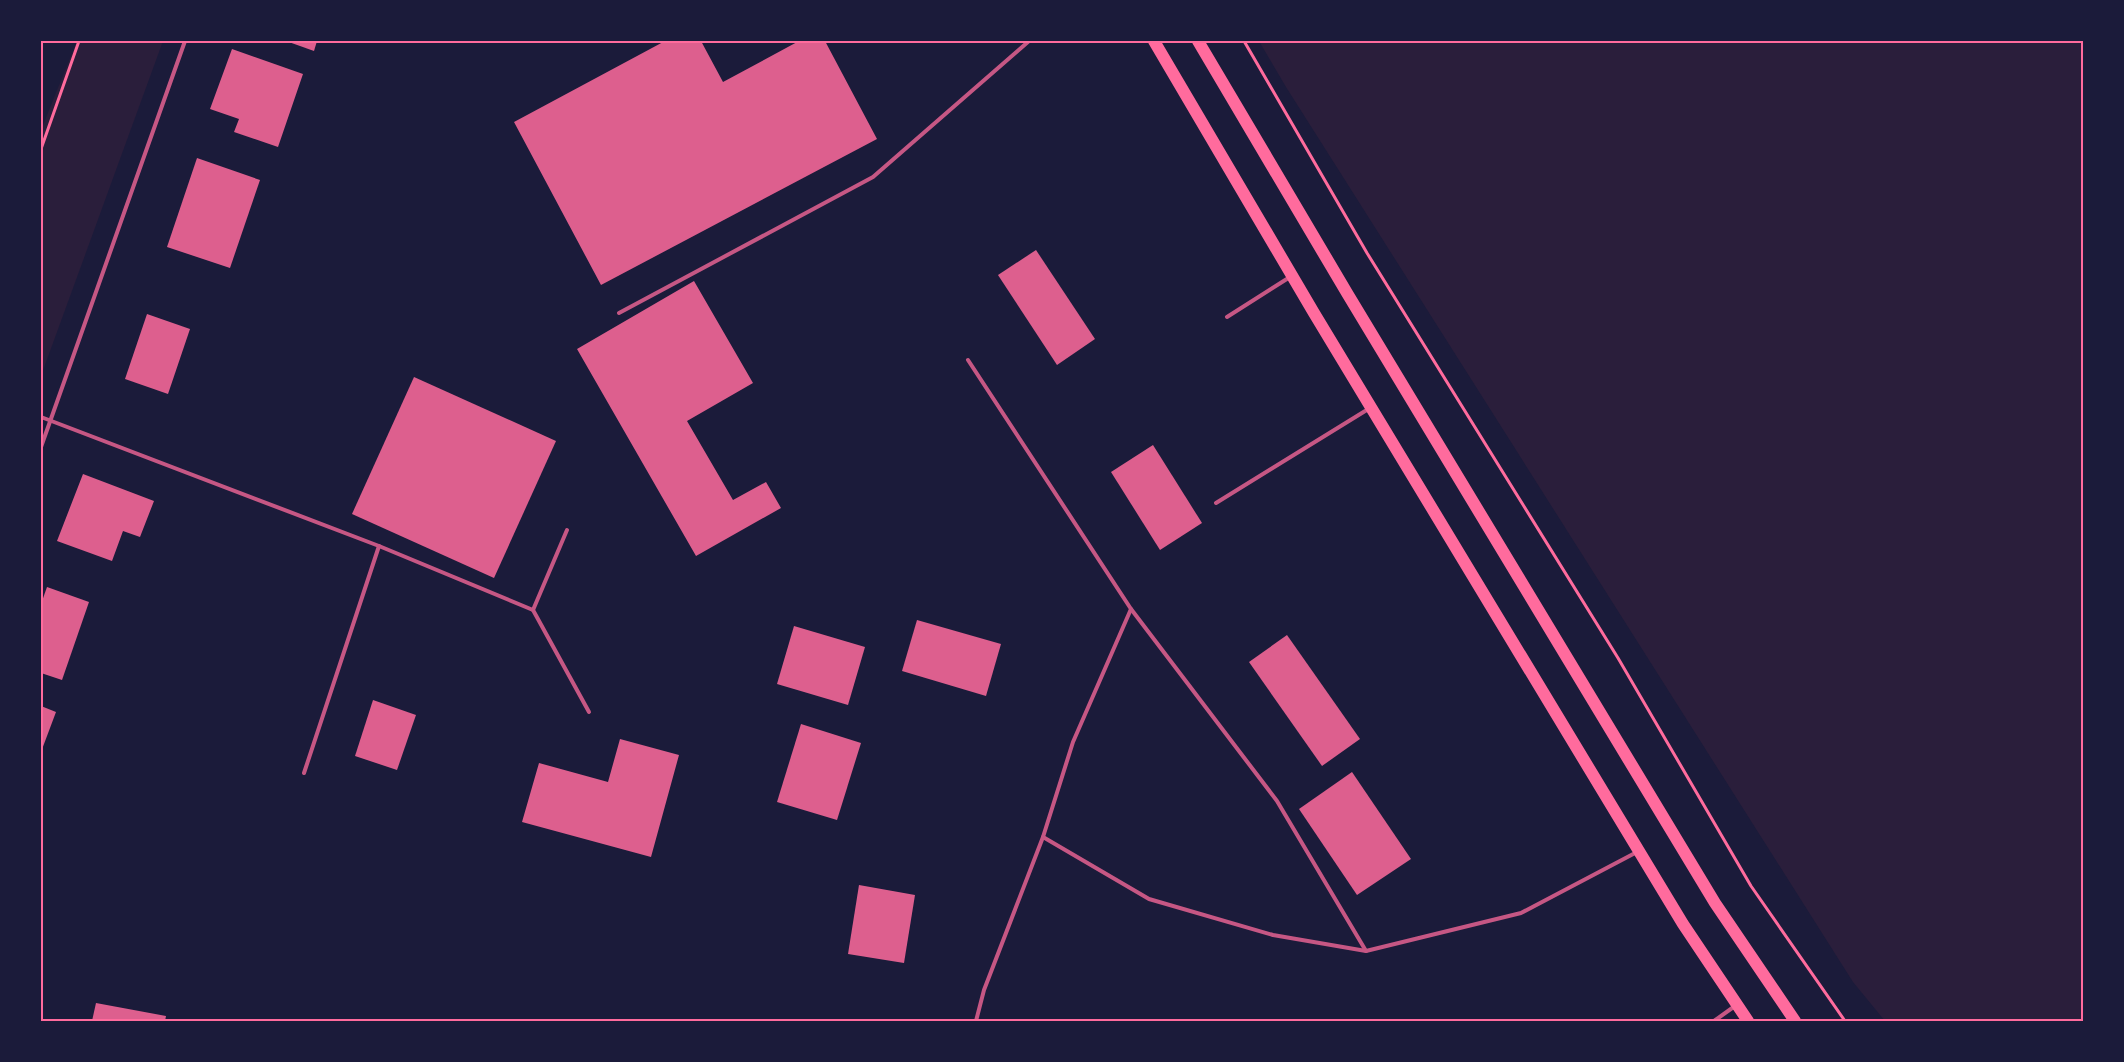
<svg xmlns="http://www.w3.org/2000/svg" width="2124" height="1062" font-family="'Open Sans',sans-serif">
  <style>
    .green { fill: #2a1e3b }
    .building { fill: #dd5f8e }
    .lines { fill: none; stroke-linecap: round; stroke-linejoin: round }
    .path { stroke: #ff6b9d; stroke-width: 3 }
    .service { stroke: #c65784; stroke-width: 4 }
    .primary { stroke: #ff6b9d; stroke-width: 12 }
    .neatline { fill: none; stroke: #ff6b9d; stroke-width: 2 }
  </style>
  <rect width="100%" height="100%" fill="#1b1b3a"/>
  <g class="green">
    <path d="M77,41h86l-122,335v-246z"/>
    <path d="M1259,41h824v980h-198l-32,-39 -567,-895z"/>
  </g>
  <g class="building">
    <path d="M286,41h31l-3,10z"/>
    <path d="M665,41h36l22,41 76,-41h26l52,98 -276,146 -87,-163z"/>
    <path d="M232,49l71,25 -25,73 -44,-15 5,-13 -29,-10z"/>
    <path d="M197,158l63,22 -30,88 -63,-21z"/>
    <path d="M1036,250l59,89 -38,26 -59,-90z"/>
    <path d="M694,281l59,102 -66,38 46,79 33,-18 15,26 -85,48 -119,-207z"/>
    <path d="M147,314l43,15 -22,65 -43,-15z"/>
    <path d="M414,377l142,64 -62,137 -142,-64z"/>
    <path d="M1153,445l49,78 -42,27 -49,-78z"/>
    <path d="M83,474l71,27 -14,36 -17,-6 -11,30 -55,-20z"/>
    <path d="M47,587l42,15 -27,78 -21,-7v-69z"/>
    <path d="M917,620l84,24 -15,52 -84,-25z"/>
    <path d="M794,626l71,21 -17,58 -71,-21z"/>
    <path d="M1287,635l73,104 -38,27 -73,-104z"/>
    <path d="M373,700l43,15 -19,55 -42,-14z"/>
    <path d="M41,706l15,6 -15,40z"/>
    <path d="M801,724l60,19 -24,77 -60,-18z"/>
    <path d="M620,739l59,16 -28,102 -129,-35 17,-59 69,19z"/>
    <path d="M1352,772l59,87 -54,36 -58,-86z"/>
    <path d="M859,885l56,10 -11,68 -56,-9z"/>
    <path d="M96,1003l70,13 -1,5h-73z"/>
  </g>
  <g class="lines">
    <g class="path">
      <path d="M1244,41l123,212 251,405 133,228 94,135"/>
      <path d="M41,149l38,-108"/>
    </g>
    <g class="service">
      <path d="M619,313l254,-136 156,-136"/>
      <path d="M1227,317l63,-40"/>
      <path d="M968,360l163,249 146,192 89,150"/>
      <path d="M41,417l338,129 154,64 34,-80"/>
      <path d="M41,447l144,-406"/>
      <path d="M1216,503l154,-95"/>
      <path d="M533,610l56,102"/>
      <path d="M304,773l75,-227"/>
      <path d="M1043,837l30,-95 58,-133"/>
      <path d="M976,1021l8,-31 59,-153 106,62 124,36 93,16 155,-38 116,-61"/>
      <path d="M1714,1021l21,-15"/>
    </g>
    <g class="primary">
      <path d="M1154,41l160,272 369,611 65,97"/>
      <path d="M1198,41l149,252 368,610 80,118"/>
    </g>
  </g>
  <rect width="2124" height="1062" fill="none" stroke="#1b1b3a" stroke-width="85"/>
  <rect x="42" y="42" width="2040" height="978" class="neatline"/>
</svg>
